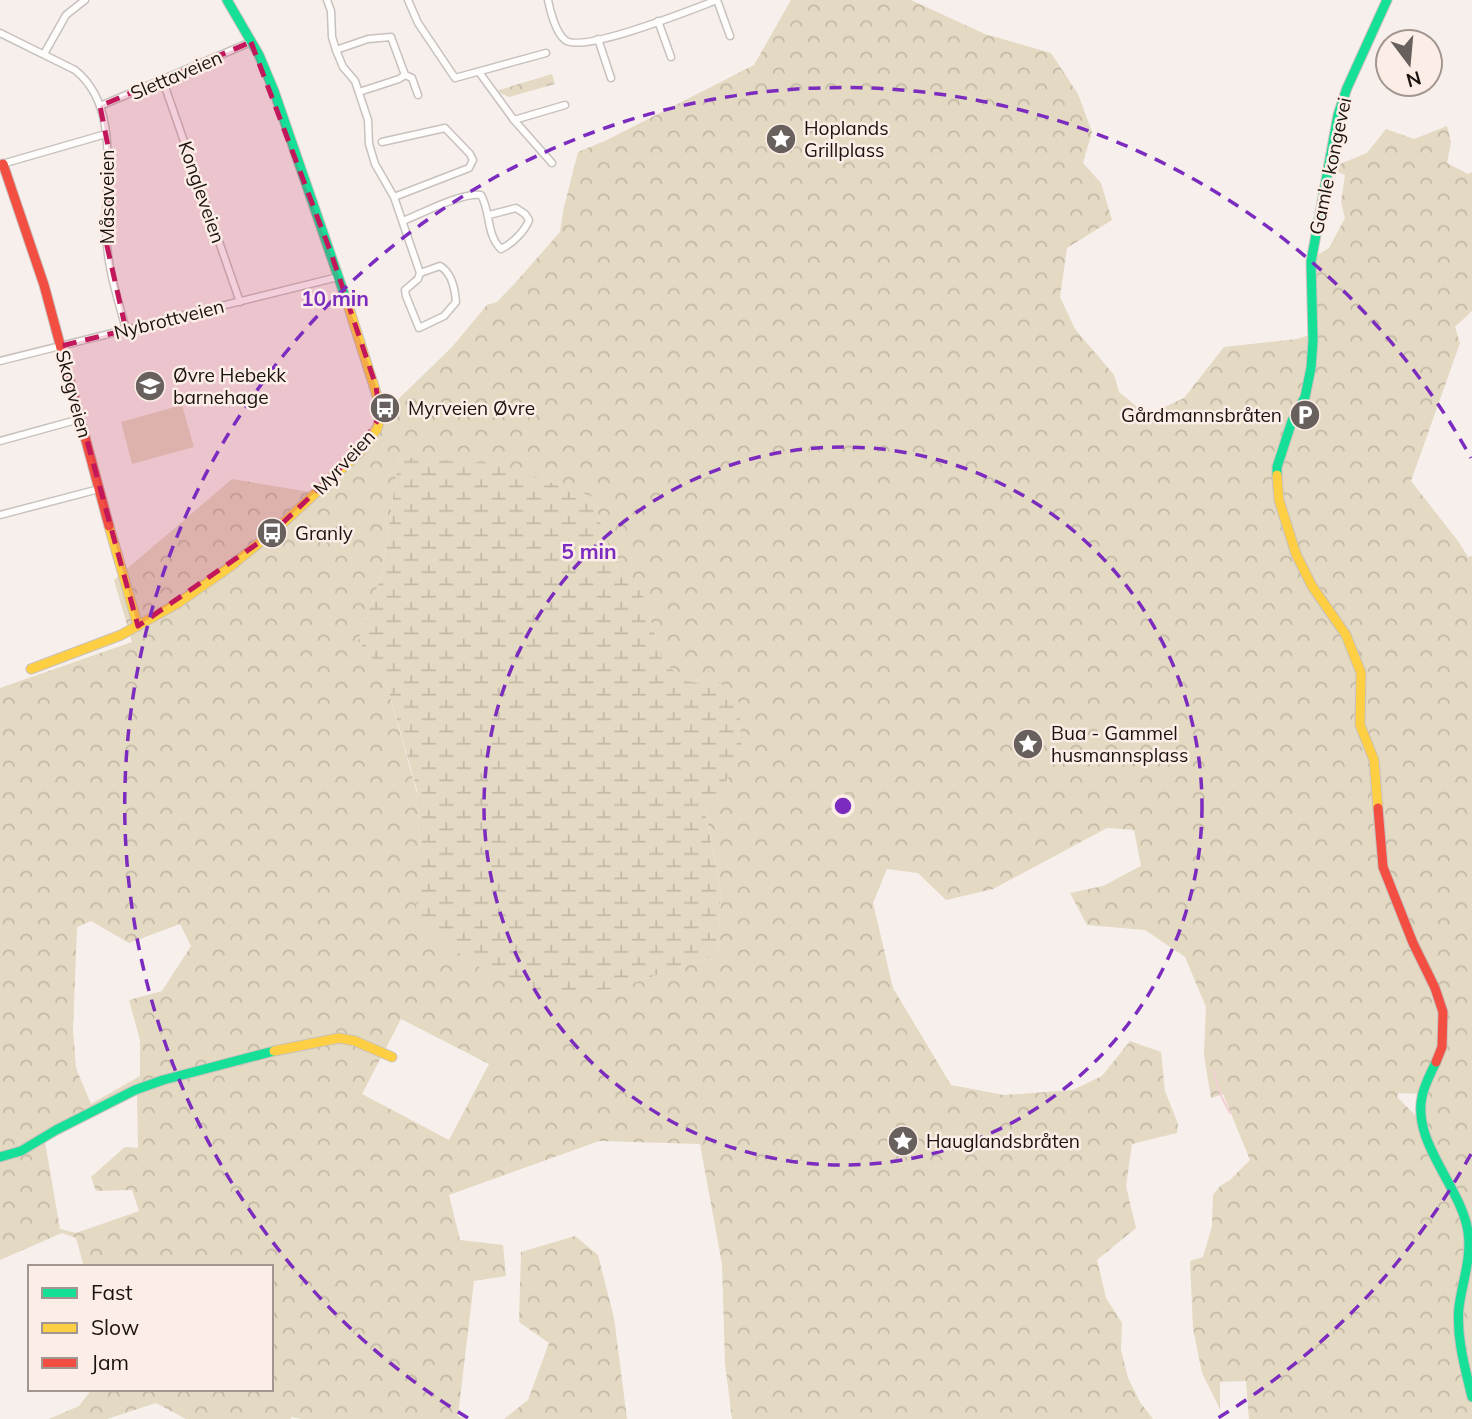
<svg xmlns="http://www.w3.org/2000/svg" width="1472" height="1419" font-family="Mulish,sans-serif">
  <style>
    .forest { fill: url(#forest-crowns); fill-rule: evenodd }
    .wetland { fill: url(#wetland-marsh) }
    .garden { fill: #e4d9c2 }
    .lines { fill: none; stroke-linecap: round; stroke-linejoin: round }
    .stream { stroke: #f2ced3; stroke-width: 2 }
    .street-casing { stroke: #c8c1bd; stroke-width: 9 }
    .fast-casing { stroke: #c8c1bd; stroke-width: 11 }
    .slow-casing { stroke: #c8c1bd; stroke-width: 11 }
    .jam-casing { stroke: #c8c1bd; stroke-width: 11 }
    .street { stroke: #fefdfc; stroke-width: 6 }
    .fast { stroke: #16e098; stroke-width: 9 }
    .slow { stroke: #ffcf43; stroke-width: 9 }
    .jam { stroke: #f24e42; stroke-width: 9 }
    .marked { fill: #c2185b; fill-opacity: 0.2; stroke: #c2185b; stroke-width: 5; stroke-dasharray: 14 9; stroke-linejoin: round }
    .ring { fill: none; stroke: #7b2cbf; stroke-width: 3.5; stroke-dasharray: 12 9 }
    .labels { text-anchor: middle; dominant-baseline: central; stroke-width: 5; stroke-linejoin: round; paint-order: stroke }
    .street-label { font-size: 19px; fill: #1b130f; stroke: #fcede6 }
    .poi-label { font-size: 19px; fill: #1b130f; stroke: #fcede6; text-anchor: start }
    .centre { fill: #7b2cbf; stroke: #fcede6; stroke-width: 3.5 }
    .ring-label { font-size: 21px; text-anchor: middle; font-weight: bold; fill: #7b2cbf; stroke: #fcede6; stroke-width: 5; stroke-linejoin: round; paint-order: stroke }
  </style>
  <defs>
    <pattern id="forest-crowns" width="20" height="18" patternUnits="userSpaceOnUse" patternTransform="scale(1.75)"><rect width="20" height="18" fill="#e4d9c2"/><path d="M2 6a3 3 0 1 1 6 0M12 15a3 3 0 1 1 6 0" fill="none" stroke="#c3b9a6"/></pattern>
    <pattern id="wetland-marsh" width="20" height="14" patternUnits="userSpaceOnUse" patternTransform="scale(1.75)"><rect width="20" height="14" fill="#e4d9c2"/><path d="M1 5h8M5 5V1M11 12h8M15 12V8" fill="none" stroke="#c3b9a6"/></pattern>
  </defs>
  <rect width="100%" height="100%" fill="#f7efeb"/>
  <g class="forest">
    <path d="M791,0h120l74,34 66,19 27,41 14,38 -9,31 18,20 11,37 -45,28 -7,49 15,32 39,46 5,17 28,23 37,-17 40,-51 73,-8 19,-6 -5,-74 18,-11 16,-30 -4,-16 4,-27 -15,-7 37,-15 19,-24 28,10 33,-13 4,16 -4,21 21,11 4,-2v139l-17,16 5,16 -49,138 47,60 10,16 4,-1v863h-223l-3,-38 -26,1v27l-18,-36 -9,-45 -3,-67 13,-4 9,-31 1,-31 7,-9 10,-6 20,-20 -27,-66 -12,4 -7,-43 2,-48 -21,-50 -40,-27 -58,-5 -17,-32 33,-7 38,-20 -7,-36 -27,-2 -114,61 -47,11 -28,-27 -31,-4 -14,34 20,85 58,97 53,10 69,-5 29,-14 28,-35 31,11 4,39 13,33 -1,9 -45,11 -6,42 10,42 -39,32 9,38 16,25 -1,27 7,28 12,24 13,17h-421l-7,-56 -3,-99 -22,-120 -101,-3 -150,54 11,45 43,5 3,31 -32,5 -16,135 8,3h-164l-11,-2v2h-105l-30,-16 -49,16h-58l30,-13 13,-17h179v-122h-187l-8,-29 -14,-5 -62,27v-572l132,-46 -18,-62 118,-101 78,13 74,-79 68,-66 35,-42 10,-3 19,-20 44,-50 4,-25 14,-55 29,-12 147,-75zM399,457l192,39 28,79 23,17 22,72 31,21 12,-14 35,87 -37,52 16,81 -3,64 -104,34 -194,-135 -3,-61 -34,-121 -25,-31 24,-67zM91,921l38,22 51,-19 11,22 -29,45 -33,9 11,40v36l-49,28 -15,-36 -3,-38 4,-103zM401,1019l88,45 -40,76 -87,-46zM137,1093l1,55 -13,-1 -34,30 5,14 36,-1 7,21 -63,22 -16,-4 -15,-87zM1399,1093l22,1 -2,25 -22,-22z"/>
    <path d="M552,74l3,10 -46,13 -13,-6z"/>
    <path d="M575,1236l23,19 16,63 13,101h-123l24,-19 21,-57 -30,-21 2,-70z"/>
  </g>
  <path class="wetland" d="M399,457l95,7 97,32 28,79 23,17 22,72 31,21 13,-15 31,32 3,56 -37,53 16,80 -3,64 -104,34 -69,3 -51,-15 -79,-54 5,-68 -3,-65 -34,-118 -25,-31 24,-67z"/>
  <path class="garden" d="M182,405l12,42 -62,17 -11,-42z"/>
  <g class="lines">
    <path class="stream" d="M1213,1070l8,26 9,17"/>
    <g class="street-casing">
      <g id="street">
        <path d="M327,0l4,11 1,26 4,13 7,17 12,14 13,39 1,24 6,20 19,33 26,76 -2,6 -13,11 1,6 13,32 25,-12 12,-14c-1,-13 -4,-29 -16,-36l-20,7"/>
        <path d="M408,0l10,23 37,55 91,-25"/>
        <path d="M548,0c2,11 8,33 17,40 18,14 128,-31 152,-40l13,36"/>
        <path d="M658,21l13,36"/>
        <path d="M0,33l75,37c50,40 26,121 32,175 2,29 12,57 19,85"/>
        <path d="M598,39l13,39"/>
        <path d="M336,50l32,-11 23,-2 14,38 -6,4 -40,13"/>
        <path d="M44,54l22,-39 19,-15"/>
        <path d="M479,72l35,48 38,43"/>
        <path d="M405,75l7,3 6,17"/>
        <path d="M163,81l77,221"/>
        <path d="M100,106l151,-64"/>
        <path d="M514,120l51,-15"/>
        <path d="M382,142l63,-14 25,26 3,6 -4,8 -75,29"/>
        <path d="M2,164l104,-30"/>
        <path d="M403,221c20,-8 57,-28 78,-26 10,17 5,40 20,54 11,-5 24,-18 28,-29l-4,-6 -9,-6 -27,7"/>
        <path d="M0,361l338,-84"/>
        <path d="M0,441l80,-22"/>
        <path d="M0,515l99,-26"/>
      </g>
    </g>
    <g class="fast-casing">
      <g id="fast">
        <path d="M227,0l32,55 15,36 74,214"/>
        <path d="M1277,475v-8l15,-46 13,-24 6,-29 2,-27 -2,-79 27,-147 9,-27 40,-88"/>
        <path d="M1436,1062c-5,11 -12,23 -14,35 -10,46 40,91 46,135 4,25 -6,51 -9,75 -3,30 6,61 13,90"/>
        <path d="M0,1157l21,-6 35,-21 79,-40 28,-10 111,-29"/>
      </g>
    </g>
    <g class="slow-casing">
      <g id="slow">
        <path d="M1277,475l2,25 17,54 16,32 34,49 15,38 -1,52 14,35 4,48"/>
        <path d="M109,526l29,100"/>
        <path d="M31,669l90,-34 57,-32 53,-37 50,-41 78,-72 18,-24 4,-14 -1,-10 -32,-100"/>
        <path d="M274,1051l65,-13 16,3 37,16"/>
      </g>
    </g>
    <g class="jam-casing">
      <g id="jam">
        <path d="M3,164l41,121 65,241"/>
        <path d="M1378,808l5,59 30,76 22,45 8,24 -1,35 -6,15"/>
      </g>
    </g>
    <use href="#street" class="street"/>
    <use href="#fast" class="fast"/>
    <use href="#slow" class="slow"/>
    <use href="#jam" class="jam"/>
  </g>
  <path class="marked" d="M251,42l80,211 45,133 4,31 -27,39 -83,79 -132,91 -77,-280 65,-16 -19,-84 1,-100 -8,-40z"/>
  <g class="ring">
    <circle cx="843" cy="806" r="359"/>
    <path d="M1471 1154A718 718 0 0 1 1218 1418M468 1418A718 718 0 1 1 1471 458"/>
  </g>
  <defs>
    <g id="sight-disc" transform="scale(1.575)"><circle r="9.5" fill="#68605c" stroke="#fcede6"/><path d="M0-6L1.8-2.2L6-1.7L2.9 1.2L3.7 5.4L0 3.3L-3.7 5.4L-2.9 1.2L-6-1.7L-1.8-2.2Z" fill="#fff"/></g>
    <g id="school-disc" transform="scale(1.575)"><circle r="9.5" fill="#68605c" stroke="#fcede6"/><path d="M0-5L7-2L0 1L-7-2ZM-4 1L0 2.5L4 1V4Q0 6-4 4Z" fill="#fff"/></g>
    <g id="bus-disc" transform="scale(1.575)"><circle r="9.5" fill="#68605c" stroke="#fcede6"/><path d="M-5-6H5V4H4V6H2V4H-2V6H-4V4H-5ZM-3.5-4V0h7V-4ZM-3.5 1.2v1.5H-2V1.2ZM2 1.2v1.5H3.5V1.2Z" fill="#fff"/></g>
    <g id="parking-disc" transform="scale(1.575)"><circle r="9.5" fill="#68605c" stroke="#fcede6"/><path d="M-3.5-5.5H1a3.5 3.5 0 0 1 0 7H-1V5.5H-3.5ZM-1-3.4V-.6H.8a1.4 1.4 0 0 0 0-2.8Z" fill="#fff"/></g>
  </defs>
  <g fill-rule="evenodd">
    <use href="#sight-disc" x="781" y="139"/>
    <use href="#school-disc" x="150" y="386"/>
    <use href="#bus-disc" x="385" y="408"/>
    <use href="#parking-disc" x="1305" y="415"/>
    <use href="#bus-disc" x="272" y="533"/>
    <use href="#sight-disc" x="1028" y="744"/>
    <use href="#sight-disc" x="903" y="1141"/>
  </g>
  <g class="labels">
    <g class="street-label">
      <text transform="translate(176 75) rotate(-23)">Slettaveien</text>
      <text transform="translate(1330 166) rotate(-78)">Gamle kongevei</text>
      <text transform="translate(202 192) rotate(71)">Kongleveien</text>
      <text transform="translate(107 197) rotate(-90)">Måsaveien</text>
      <text transform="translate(169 319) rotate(-14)">Nybrottveien</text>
      <text transform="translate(74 394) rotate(75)">Skogveien</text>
      <text transform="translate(344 462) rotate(-47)">Myrveien</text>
    </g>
    <g class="poi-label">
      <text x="804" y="128">Hoplands<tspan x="804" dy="22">Grillplass</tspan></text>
      <text x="173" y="375">Øvre Hebekk<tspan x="173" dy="22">barnehage</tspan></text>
      <text x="408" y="408">Myrveien Øvre</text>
      <text x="1282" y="415" text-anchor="end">Gårdmannsbråten</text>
      <text x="295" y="533">Granly</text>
      <text x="1051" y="733">Bua - Gammel<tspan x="1051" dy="22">husmannsplass</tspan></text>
      <text x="926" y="1141">Hauglandsbråten</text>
    </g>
  </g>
  <circle cx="843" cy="806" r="10" class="centre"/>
  <g class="ring-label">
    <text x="335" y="306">10 min</text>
    <text x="589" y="559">5 min</text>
  </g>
  <rect x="28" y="1265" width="245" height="126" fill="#fcede6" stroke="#a29690" stroke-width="2"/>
  <rect x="42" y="1288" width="35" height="10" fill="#16e098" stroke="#a29690" stroke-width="2"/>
  <text x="91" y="1300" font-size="21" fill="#1b130f">Fast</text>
  <rect x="42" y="1323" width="35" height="10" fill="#ffcf43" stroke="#a29690" stroke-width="2"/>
  <text x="91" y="1335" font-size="21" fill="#1b130f">Slow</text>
  <rect x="42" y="1358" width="35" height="10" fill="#f24e42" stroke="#a29690" stroke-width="2"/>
  <text x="91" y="1370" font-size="21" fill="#1b130f">Jam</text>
  <g transform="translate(1409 63) rotate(164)"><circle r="33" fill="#fcede6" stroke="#a29690" stroke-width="2"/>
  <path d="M0-5L12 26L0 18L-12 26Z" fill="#68605c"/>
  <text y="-10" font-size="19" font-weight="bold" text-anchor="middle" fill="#1b130f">N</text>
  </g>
</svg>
